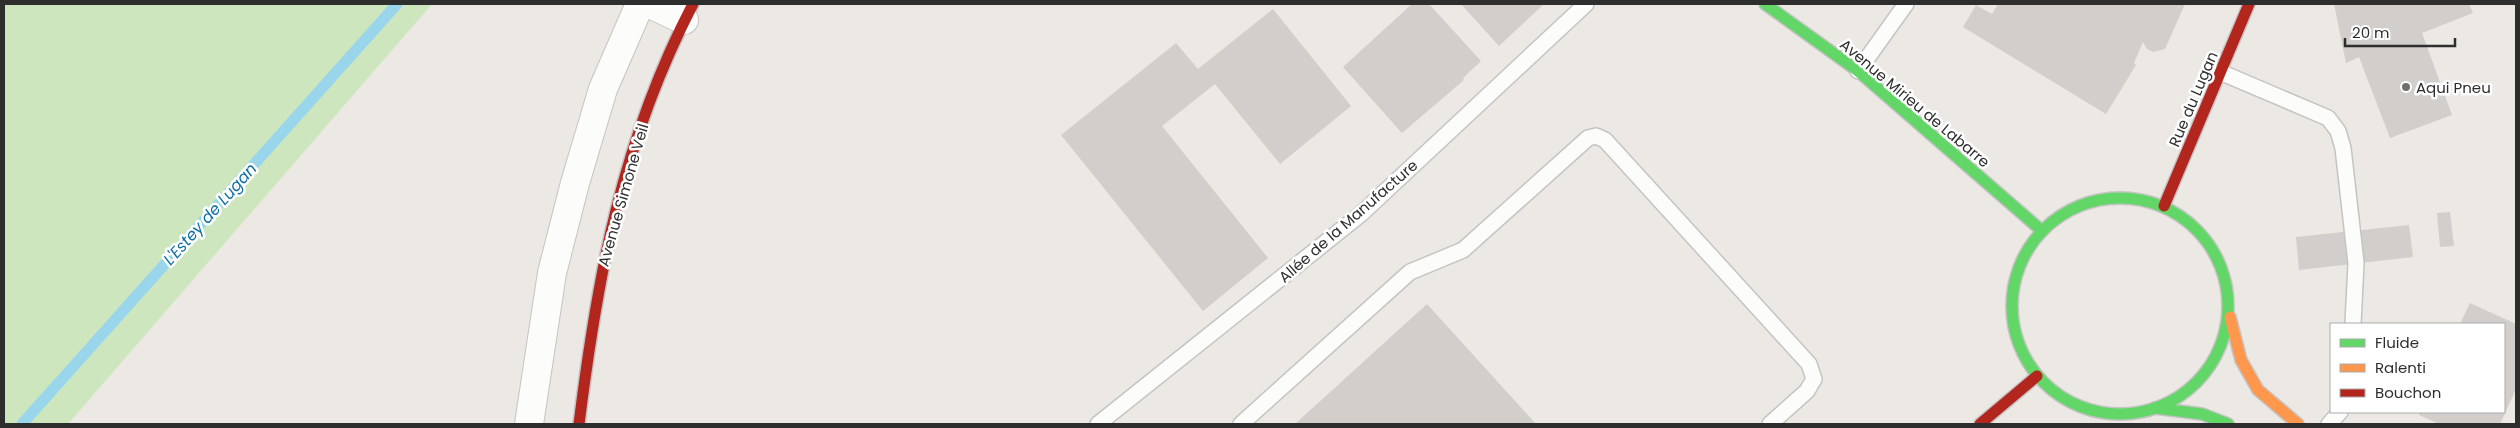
<svg xmlns="http://www.w3.org/2000/svg" width="2520" height="428" font-family="Poppins,sans-serif">
  <style>
    .green { fill: #cee6be }
    .lines { fill: none; stroke-linecap: round; stroke-linejoin: round }
    .stream { stroke: #99d6ec; stroke-width: 11 }
    .building { fill: #d1cecb }
    .lane-casing { stroke: #c5c4c5; stroke-width: 18 }
    .street-casing { stroke: #c5c4c5; stroke-width: 30 }
    .fast-casing { stroke: #c5c4c5; stroke-width: 14 }
    .slow-casing { stroke: #c5c4c5; stroke-width: 14 }
    .jam-casing { stroke: #c5c4c5; stroke-width: 14 }
    .lane { stroke: #fcfcfb; stroke-width: 15 }
    .street { stroke: #fcfcfb; stroke-width: 28 }
    .fast { stroke: #63d668; stroke-width: 11 }
    .slow { stroke: #ff974d; stroke-width: 11 }
    .jam { stroke: #b3261e; stroke-width: 11 }
    .poi-dot { fill: #706f6e; stroke: #fff; stroke-width: 2 }
    .labels { text-anchor: middle; dominant-baseline: central; stroke-width: 5; stroke-linejoin: round; paint-order: stroke }
    .poi-label { font-size: 15px; fill: #2e2e2e; stroke: #fff; text-anchor: start }
    .street-label { font-size: 15px; fill: #2e2e2e; stroke: #fff }
    .water-label { font-size: 16px; font-style: italic; fill: #0d6fa3; stroke: #fff }
  </style>
  <rect width="100%" height="100%" fill="#ece8e4"/>
  <path class="green" d="M4,4h428l-364,420h-64z"/>
  <g class="lines">
    <path class="stream" d="M22,424l375,-420"/>
  </g>
  <g class="building">
    <path d="M1412,4h17l52,57 -18,17 1,2 -62,53 -59,-66z"/>
    <path d="M1461,4h83l-45,42z"/>
    <path d="M1998,4h187l-20,45 -12,3 -6,-3 -4,-7 -9,21 2,2 -30,49 -143,-87 13,-22 16,9z"/>
    <path d="M2334,4h135l4,9 -51,20 30,82 -62,23 -31,-81 -13,6z"/>
    <path d="M1273,9l78,97 -71,58 -65,-80 -53,42 106,132 -65,53 -142,-176 115,-92 22,26z"/>
    <path d="M2450,212l4,34 -14,1 -3,-34z"/>
    <path d="M2409,225l4,32 -114,13 -3,-33z"/>
    <path d="M2470,303l46,21v65l-16,35h-61l-20,-9 1,-3h84v-88h-44z"/>
    <path d="M1427,304l109,120h-241z"/>
  </g>
  <g class="lines">
    <g class="lane-casing">
      <g id="lane">
        <path d="M1858,71l48,-67"/>
        <path d="M2220,72l108,46 10,13 5,17 13,115 -3,61"/>
        <path d="M1098,424l263,-210 225,-210"/>
        <path d="M1241,424l169,-152 53,-22 125,-112 8,-2 9,4 204,224 5,15 -7,12 -37,33"/>
        <path d="M2329,424l11,-12"/>
      </g>
    </g>
    <g class="street-casing">
      <g id="street">
        <path d="M650,4l34,16"/>
        <path d="M529,424l23,-151 23,-90 28,-94 37,-85"/>
      </g>
    </g>
    <g class="fast-casing">
      <g id="fast">
        <path d="M1765,4l93,67 184,160"/>
        <circle cx="2120" cy="306" r="108"/>
        <path d="M2155,408l47,6 26,10"/>
      </g>
    </g>
    <g class="slow-casing">
      <path id="slow" d="M2230,317l11,43 17,30 40,34"/>
    </g>
    <g class="jam-casing">
      <g id="jam">
        <path d="M2164,206l85,-202"/>
        <path d="M579,424c19,-152 43,-283 114,-420"/>
        <path d="M1980,424l57,-48"/>
      </g>
    </g>
    <use href="#lane" class="lane"/>
    <use href="#street" class="street"/>
    <use href="#fast" class="fast"/>
    <use href="#slow" class="slow"/>
    <use href="#jam" class="jam"/>
  </g>
  <circle class="poi-dot" cx="2406" cy="87" r="5"/>
  <g class="labels">
    <g class="poi-label">
      <text x="2416" y="87">Aqui Pneu</text>
    </g>
    <g class="street-label">
      <text transform="translate(2193 99) rotate(-67)">Rue du Lugan</text>
      <text transform="translate(1915 103) rotate(40)">Avenue Mirieu de Labarre</text>
      <text transform="translate(623 195) rotate(-74)">Avenue Simone Veil</text>
      <text transform="translate(1348 221) rotate(-41)">Allée de la Manufacture</text>
    </g>
    <g class="water-label">
      <text transform="translate(210 214) rotate(-48)">L'Estey de Lugan</text>
    </g>
  </g>
  <rect width="2520" height="428" fill="none" stroke="#2e2e2e" stroke-width="10"/>
  <rect x="2330" y="323" width="175" height="90" fill="#ffffff" stroke="#ababab"/>
  <rect x="2340" y="339" width="25" height="8" fill="#63d668" stroke="#ababab"/>
  <text x="2375" y="348" font-size="15" fill="#2e2e2e">Fluide</text>
  <rect x="2340" y="364" width="25" height="8" fill="#ff974d" stroke="#ababab"/>
  <text x="2375" y="373" font-size="15" fill="#2e2e2e">Ralenti</text>
  <rect x="2340" y="389" width="25" height="8" fill="#b3261e" stroke="#ababab"/>
  <text x="2375" y="398" font-size="15" fill="#2e2e2e">Bouchon</text>
  <path d="M2345 38v8h110v-8" fill="none" stroke="#2e2e2e" stroke-width="2.5"/>
  <text x="2352" y="38" font-size="15" fill="#2e2e2e" stroke="#ffffff" stroke-width="4" paint-order="stroke">20 m</text>
</svg>
